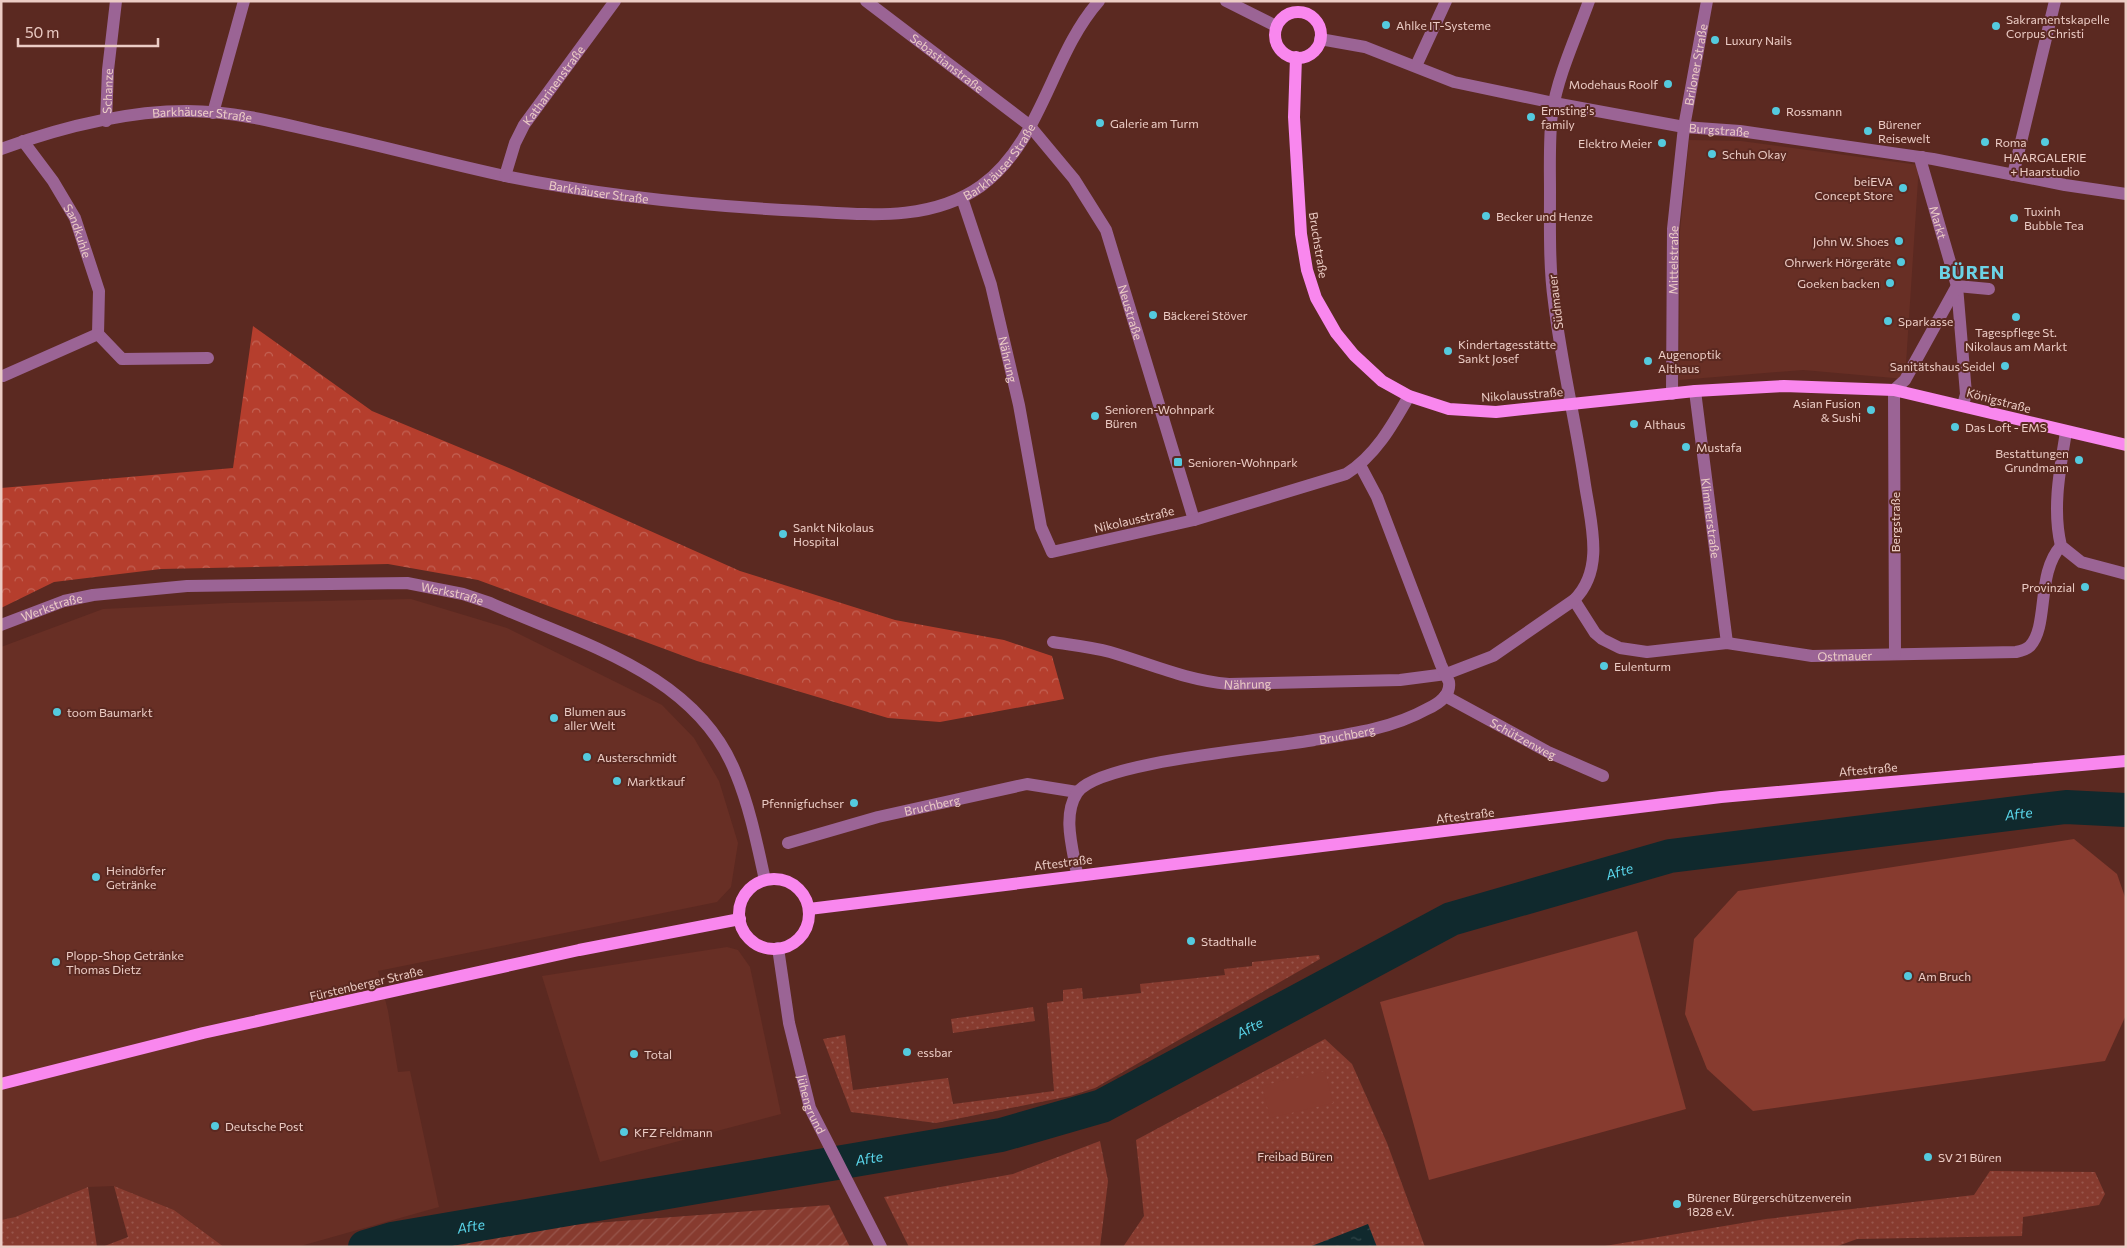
<svg xmlns="http://www.w3.org/2000/svg" width="2127" height="1248" font-family="Commissioner,sans-serif">
  <style>
    .built { fill: #682f25 }
    .grass { fill: url(#grass-dots) }
    .forest { fill: url(#forest-crowns) }
    .garden { fill: url(#garden-furrows) }
    .pitch { fill: #873b2f }
    .water { fill: url(#water-ripples) }
    .lines { fill: none; stroke-linecap: round; stroke-linejoin: round }
    .river { stroke: #10292d; stroke-width: 34 }
    .minor { stroke: #9b6495; stroke-width: 12 }
    .major { stroke: #f987ee; stroke-width: 12 }
    .poi-dot { fill: #54cade; stroke: #5b2921; stroke-width: 2 }
    .labels { text-anchor: middle; dominant-baseline: central; stroke-width: 4; stroke-linejoin: round; paint-order: stroke }
    .poi-label { font-size: 12px; fill: #ecccc5; stroke: #5b2921; text-anchor: start }
    .street-label { font-size: 12px; fill: #ecccc5; stroke: #5b2921 }
    .park-label { font-size: 12px; fill: #ebcac4; stroke: #5b2921 }
    .water-label { font-size: 14px; font-style: italic; fill: #5ad6eb; stroke: #5b2921 }
    .district-label { font-size: 18px; font-weight: bold; letter-spacing: 1px; fill: #6bd3e6; stroke: #5b2921 }
  </style>
  <defs>
    <pattern id="grass-dots" width="8" height="8" patternUnits="userSpaceOnUse" patternTransform="scale(1.25)"><rect width="8" height="8" fill="#873b2f"/><path d="M2 2h.1M6 6h.1" fill="none" stroke="#98564c" stroke-width="1.8" stroke-linecap="round"/></pattern>
    <pattern id="forest-crowns" width="20" height="18" patternUnits="userSpaceOnUse" patternTransform="scale(1.25)"><rect width="20" height="18" fill="#b53e2d"/><path d="M2 6a3 3 0 1 1 6 0M12 15a3 3 0 1 1 6 0" fill="none" stroke="#c36254"/></pattern>
    <pattern id="garden-furrows" width="10" height="10" patternUnits="userSpaceOnUse" patternTransform="scale(1.25)"><rect width="10" height="10" fill="#873b2f"/><path d="M-1 1l2-2M0 10L10 0M9 11l2-2" fill="none" stroke="#98564c"/></pattern>
    <pattern id="water-ripples" width="26" height="14" patternUnits="userSpaceOnUse" patternTransform="scale(1.25)"><rect width="26" height="14" fill="#10292d"/><path d="M2 4q2-2 4 0t4 0M15 11q2-2 4 0t4 0" fill="none" stroke="#33474a"/></pattern>
  </defs>
  <rect width="100%" height="100%" fill="#5b2921"/>
  <g class="built">
    <path d="M1689,140l52,1 178,24 -14,214 -102,-9 -124,10 1,-149z"/>
    <path d="M411,599l96,29 155,77 32,33 25,43 19,62 -7,44 -14,15 -339,69 10,40 10,61 12,-1 29,136 -142,40h-73l-50,-37 -60,-24 -26,1 -73,30 -14,3v-573l102,-38 126,-6z"/>
    <path d="M727,947l11,3 12,17 31,147 -181,48 -58,-186z"/>
  </g>
  <g class="grass">
    <path d="M1319,955l1,4 -225,129 -25,8 -134,27 -85,-11 -28,-73 22,-4 8,55 95,-12 5,26 101,-13 -7,-88 16,-2v-11l19,-2 1,11 58,-6 -1,-9 85,-9 -1,-6 28,-3v-4z"/>
    <path d="M1033,1007l2,14 -82,12 -2,-14z"/>
    <path d="M1325,1039l27,25 35,79 38,104h-302l21,-31 -8,-76z"/>
    <path d="M1100,1141l8,40 -8,66h-191l-25,-50 129,-23z"/>
    <path d="M1990,1171l105,1 10,22 -6,11 -76,12 -1,19 -165,3 -22,8h-236l167,-28 208,-24z"/>
    <path d="M114,1186l60,24 50,37h-122l26,-10z"/>
    <path d="M88,1187l9,60h-96v-27l14,-3z"/>
  </g>
  <path class="forest" d="M253,326l119,85 137,57 231,103 155,49 109,20 48,16 12,43 -124,23 -52,-4 -191,-57 -219,-81 -90,-16 -227,5 -107,13 -53,26v-120l232,-20z"/>
  <path class="garden" d="M829,1205l21,42h-428l84,-17z"/>
  <g class="pitch">
    <path d="M2074,839l43,35 9,26v115l-21,46 -352,50 -46,-42 -22,-55 9,-75 44,-48z"/>
    <path d="M1637,931l49,178 -257,71 -49,-178z"/>
    <path d="M1325,1071l8,32 -63,15 -8,-32z"/>
  </g>
  <path class="water" d="M1368,1224l9,23h-68z"/>
  <g class="lines">
    <path class="river" id="s1" d="M365,1247l27,-8 609,-104 101,-29 349,-187 219,-63 396,-49 60,3"/>
    <g class="minor">
      <path id="s2" d="M866,1l163,124 45,54 32,51 88,290"/>
      <path d="M1226,1l50,25"/>
      <path id="s3" d="M1320,39l45,8 89,35 100,21 130,24 56,4 193,28 132,26 61,9"/>
      <path d="M1416,66l30,-65"/>
      <path d="M213,113l31,-112"/>
      <path id="s4" d="M106,121l2,-51 8,-69"/>
      <path id="s5" d="M23,141l30,40 22,37 24,73 -1,43 24,25 86,-1"/>
      <path id="s6" d="M1,149c58,-21 124,-38 186,-38 43,0 85,10 127,20 64,14 127,31 191,45 98,20 198,30 298,35 61,3 126,12 178,-25 61,-44 70,-131 118,-185"/>
      <path id="s7" d="M1922,157l-1,5 36,124 9,108 -3,11"/>
      <path d="M2013,175l42,-174"/>
      <path id="s8" d="M505,176l10,-33 9,-18 91,-124"/>
      <path id="s9" d="M962,198l29,87 28,120 22,122 11,25 142,-32 152,-46c29,-18 46,-48 63,-78"/>
      <path d="M1957,286l32,3"/>
      <path d="M3,376l95,-42"/>
      <path id="s10" d="M1695,391l32,252"/>
      <path id="s11" d="M1672,394l1,-165 11,-102 23,-126"/>
      <path d="M2066,432c-6,37 -14,77 -5,114l20,16 45,12"/>
      <path id="s12" d="M1574,600l21,33 7,6 18,9 27,4 80,-9 85,13 204,-4c5,-1 10,-2 14,-6 19,-20 6,-73 31,-100"/>
      <path id="s13" d="M1,625l63,-24 29,-6 94,-9 220,-3 56,11 27,9c89,40 207,70 246,171 14,34 21,70 29,106"/>
      <path id="s14" d="M1053,642c19,3 39,5 57,10 41,12 75,28 119,32l171,-4 46,-6 47,-18 81,-56c33,-32 15,-83 10,-122 -9,-59 -23,-117 -30,-176 -5,-36 -4,-73 -4,-110 0,-26 -1,-53 2,-79 6,-38 24,-76 37,-112"/>
      <path d="M1895,654l-1,-264 11,-10 52,-94"/>
      <path id="s15" d="M1445,696l103,56 55,24"/>
      <path id="s16" d="M788,843l90,-26 149,-33 50,8"/>
      <path id="s17" d="M1077,874c-4,-25 -15,-58 0,-81 20,-32 195,-45 237,-53 38,-6 79,-12 113,-31 11,-5 24,-13 22,-27l-8,-17 -64,-168 -17,-32"/>
      <path id="s18" d="M778,948l11,75 21,85 71,139"/>
    </g>
    <g class="major">
      <circle cx="1298" cy="35" r="23"/>
      <path d="M1296,57l-2,60 7,117 6,36 9,28 20,35 18,22 28,26 27,15 40,13 47,3 199,-21 89,-5 110,4 232,55"/>
      <circle cx="774" cy="914" r="35"/>
      <path d="M809,909l912,-112 405,-36"/>
      <path d="M1,1084l202,-51 376,-83 161,-31"/>
    </g>
  </g>
  <g class="poi-dot">
    <circle cx="1386" cy="25" r="5"/>
    <circle cx="1996" cy="26" r="5"/>
    <circle cx="1715" cy="40" r="5"/>
    <circle cx="1668" cy="84" r="5"/>
    <circle cx="1776" cy="111" r="5"/>
    <circle cx="1531" cy="117" r="5"/>
    <circle cx="1100" cy="123" r="5"/>
    <circle cx="1868" cy="131" r="5"/>
    <circle cx="1985" cy="142" r="5"/>
    <circle cx="2045" cy="142" r="5"/>
    <circle cx="1662" cy="143" r="5"/>
    <circle cx="1712" cy="154" r="5"/>
    <circle cx="1903" cy="188" r="5"/>
    <circle cx="1486" cy="216" r="5"/>
    <circle cx="2014" cy="218" r="5"/>
    <circle cx="1899" cy="241" r="5"/>
    <circle cx="1901" cy="262" r="5"/>
    <circle cx="1890" cy="283" r="5"/>
    <circle cx="1153" cy="315" r="5"/>
    <circle cx="2016" cy="317" r="5"/>
    <circle cx="1888" cy="321" r="5"/>
    <circle cx="1448" cy="351" r="5"/>
    <circle cx="1648" cy="361" r="5"/>
    <circle cx="2005" cy="366" r="5"/>
    <circle cx="1871" cy="410" r="5"/>
    <circle cx="1095" cy="416" r="5"/>
    <circle cx="1634" cy="424" r="5"/>
    <circle cx="1955" cy="427" r="5"/>
    <circle cx="1686" cy="447" r="5"/>
    <circle cx="2079" cy="460" r="5"/>
    <rect x="1173" y="457" width="10" height="10" rx="2.5"/>
    <circle cx="783" cy="534" r="5"/>
    <circle cx="2085" cy="587" r="5"/>
    <circle cx="1604" cy="666" r="5"/>
    <circle cx="57" cy="712" r="5"/>
    <circle cx="554" cy="718" r="5"/>
    <circle cx="587" cy="757" r="5"/>
    <circle cx="617" cy="781" r="5"/>
    <circle cx="854" cy="803" r="5"/>
    <circle cx="96" cy="877" r="5"/>
    <circle cx="1191" cy="941" r="5"/>
    <circle cx="56" cy="962" r="5"/>
    <circle cx="1908" cy="976" r="5"/>
    <circle cx="907" cy="1052" r="5"/>
    <circle cx="634" cy="1054" r="5"/>
    <circle cx="215" cy="1126" r="5"/>
    <circle cx="624" cy="1132" r="5"/>
    <circle cx="1928" cy="1157" r="5"/>
    <circle cx="1677" cy="1204" r="5"/>
  </g>
  <g class="labels">
    <g class="poi-label">
      <text x="2006" y="19">Sakramentskapelle<tspan x="2006" dy="14">Corpus Christi</tspan></text>
      <text x="1396" y="25">Ahlke IT-Systeme</text>
      <text x="1725" y="40">Luxury Nails</text>
      <text x="1658" y="84" text-anchor="end">Modehaus Roolf</text>
      <text x="1541" y="110">Ernsting's<tspan x="1541" dy="14">family</tspan></text>
      <text x="1786" y="111">Rossmann</text>
      <text x="1110" y="123">Galerie am Turm</text>
      <text x="1878" y="124">Bürener<tspan x="1878" dy="14">Reisewelt</tspan></text>
      <text x="1995" y="142">Roma</text>
      <text x="1652" y="143" text-anchor="end">Elektro Meier</text>
      <text x="1722" y="154">Schuh Okay</text>
      <text x="2045" y="157" text-anchor="middle">HAARGALERIE<tspan x="2045" dy="14">+ Haarstudio</tspan></text>
      <text x="1893" y="181" text-anchor="end">beiEVA<tspan x="1893" dy="14">Concept Store</tspan></text>
      <text x="2024" y="211">Tuxinh<tspan x="2024" dy="14">Bubble Tea</tspan></text>
      <text x="1496" y="216">Becker und Henze</text>
      <text x="1889" y="241" text-anchor="end">John W. Shoes</text>
      <text x="1891" y="262" text-anchor="end">Ohrwerk Hörgeräte</text>
      <text x="1880" y="283" text-anchor="end">Goeken backen</text>
      <text x="1163" y="315">Bäckerei Stöver</text>
      <text x="1898" y="321">Sparkasse</text>
      <text x="2016" y="332" text-anchor="middle">Tagespflege St.<tspan x="2016" dy="14">Nikolaus am Markt</tspan></text>
      <text x="1458" y="344">Kindertagesstätte<tspan x="1458" dy="14">Sankt Josef</tspan></text>
      <text x="1658" y="354">Augenoptik<tspan x="1658" dy="14">Althaus</tspan></text>
      <text x="1995" y="366" text-anchor="end">Sanitätshaus Seidel</text>
      <text x="1861" y="403" text-anchor="end">Asian Fusion<tspan x="1861" dy="14">&amp; Sushi</tspan></text>
      <text x="1105" y="409">Senioren-Wohnpark<tspan x="1105" dy="14">Büren</tspan></text>
      <text x="1644" y="424">Althaus</text>
      <text x="1965" y="427">Das Loft - EMS</text>
      <text x="1696" y="447">Mustafa</text>
      <text x="2069" y="453" text-anchor="end">Bestattungen<tspan x="2069" dy="14">Grundmann</tspan></text>
      <text x="1188" y="462">Senioren-Wohnpark</text>
      <text x="793" y="527">Sankt Nikolaus<tspan x="793" dy="14">Hospital</tspan></text>
      <text x="2075" y="587" text-anchor="end">Provinzial</text>
      <text x="1614" y="666">Eulenturm</text>
      <text x="564" y="711">Blumen aus<tspan x="564" dy="14">aller Welt</tspan></text>
      <text x="67" y="712">toom Baumarkt</text>
      <text x="597" y="757">Austerschmidt</text>
      <text x="627" y="781">Marktkauf</text>
      <text x="844" y="803" text-anchor="end">Pfennigfuchser</text>
      <text x="106" y="870">Heindörfer<tspan x="106" dy="14">Getränke</tspan></text>
      <text x="1201" y="941">Stadthalle</text>
      <text x="66" y="955">Plopp-Shop Getränke<tspan x="66" dy="14">Thomas Dietz</tspan></text>
      <text x="1918" y="976">Am Bruch</text>
      <text x="917" y="1052">essbar</text>
      <text x="644" y="1054">Total</text>
      <text x="225" y="1126">Deutsche Post</text>
      <text x="634" y="1132">KFZ Feldmann</text>
      <text x="1938" y="1157">SV 21 Büren</text>
      <text x="1687" y="1197">Bürener Bürgerschützenverein<tspan x="1687" dy="14">1828 e.V.</tspan></text>
    </g>
    <g class="street-label">
      <text stroke="none"><textPath href="#s2" startOffset="102">Sebastianstraße</textPath></text>
      <text stroke="none"><textPath href="#s11" startOffset="331">Briloner Straße</textPath></text>
      <text stroke="none"><textPath href="#s8" startOffset="104">Katharinenstraße</textPath></text>
      <text stroke="none"><textPath href="#s4" startOffset="30">Schanze</textPath></text>
      <text stroke="none"><textPath href="#s6" startOffset="206">Barkhäuser Straße</textPath></text>
      <text stroke="none"><textPath href="#s3" startOffset="411">Burgstraße</textPath></text>
      <text stroke="none"><textPath href="#s6" startOffset="1030">Barkhäuser Straße</textPath></text>
      <text stroke="none"><textPath href="#s6" startOffset="611">Barkhäuser Straße</textPath></text>
      <text stroke="none"><textPath href="#s7" startOffset="68">Markt</textPath></text>
      <text stroke="none"><textPath href="#s5" startOffset="106">Sandkuhle</textPath></text>
      <text transform="translate(1319 245) rotate(81)">Bruchstraße</text>
      <text stroke="none"><textPath href="#s11" startOffset="134">Mittelstraße</textPath></text>
      <text transform="translate(1555 302) rotate(-97)">Südmauer</text>
      <text stroke="none"><textPath href="#s2" startOffset="421">Neustraße</textPath></text>
      <text stroke="none"><textPath href="#s9" startOffset="168">Nährung</textPath></text>
      <text transform="translate(1522 394) rotate(-4)">Nikolausstraße</text>
      <text transform="translate(1999 400) rotate(15)">Königstraße</text>
      <text stroke="none"><textPath href="#s10" startOffset="128">Klimmerstraße</textPath></text>
      <text transform="translate(1134 519) rotate(-13)">Nikolausstraße</text>
      <text transform="translate(1895 522) rotate(-90)">Bergstraße</text>
      <text stroke="none"><textPath href="#s13" startOffset="458">Werkstraße</textPath></text>
      <text stroke="none"><textPath href="#s13" startOffset="54">Werkstraße</textPath></text>
      <text stroke="none"><textPath href="#s12" startOffset="295">Ostmauer</textPath></text>
      <text stroke="none"><textPath href="#s14" startOffset="200">Nährung</textPath></text>
      <text stroke="none"><textPath href="#s17" startOffset="362">Bruchberg</textPath></text>
      <text stroke="none"><textPath href="#s15" startOffset="89">Schützenweg</textPath></text>
      <text transform="translate(1868 769) rotate(-5)">Aftestraße</text>
      <text stroke="none"><textPath href="#s16" startOffset="149">Bruchberg</textPath></text>
      <text transform="translate(1465 815) rotate(-7)">Aftestraße</text>
      <text transform="translate(1063 862) rotate(-7)">Aftestraße</text>
      <text transform="translate(366 983) rotate(-13)">Fürstenberger Straße</text>
      <text stroke="none"><textPath href="#s18" startOffset="160">Jühengrund</textPath></text>
    </g>
    <g class="park-label">
      <text x="1295" y="1156">Freibad Büren</text>
    </g>
    <g class="water-label">
      <text stroke="none"><textPath href="#s1" startOffset="1726">Afte</textPath></text>
      <text stroke="none"><textPath href="#s1" startOffset="1322">Afte</textPath></text>
      <text stroke="none"><textPath href="#s1" startOffset="918">Afte</textPath></text>
      <text stroke="none"><textPath href="#s1" startOffset="512">Afte</textPath></text>
      <text stroke="none"><textPath href="#s1" startOffset="108">Afte</textPath></text>
    </g>
    <g class="district-label">
      <text x="1972" y="272">BÜREN</text>
    </g>
  </g>
  <rect width="2127" height="1248" fill="none" stroke="#ecccc5" stroke-width="5"/>
  <path d="M18 38v8h140v-8" fill="none" stroke="#ecccc5" stroke-width="2.5"/>
  <text x="25" y="38" font-size="15" fill="#ecccc5" stroke="#5b2921" stroke-width="4" paint-order="stroke">50 m</text>
</svg>
